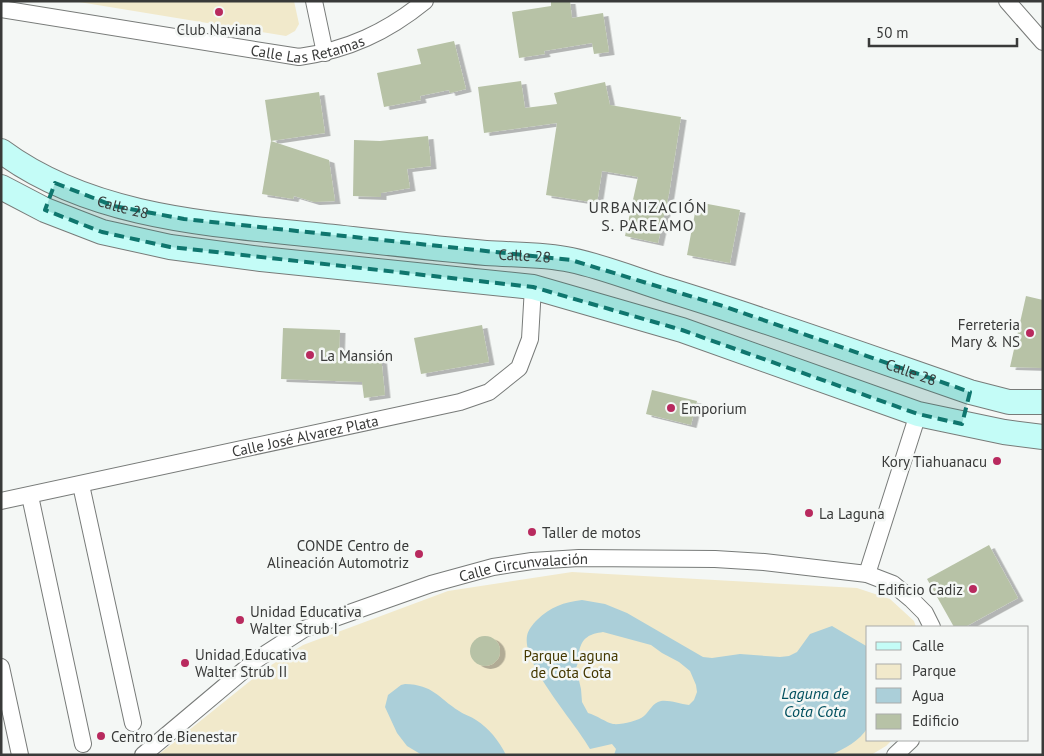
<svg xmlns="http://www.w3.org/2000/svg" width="1044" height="756" font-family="'PT Sans',sans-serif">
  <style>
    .green { fill: #f1e9cb }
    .water { fill: #abcfd9; fill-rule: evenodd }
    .building { fill: #b7c2a6; filter: url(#shadow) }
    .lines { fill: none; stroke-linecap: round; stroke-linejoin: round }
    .street-casing { stroke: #787b79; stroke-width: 18 }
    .secondary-casing { stroke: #787b79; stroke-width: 26 }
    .street { stroke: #fff; stroke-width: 16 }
    .secondary { stroke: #c4fcf7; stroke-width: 24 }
    .marked { fill: #0f766e; fill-opacity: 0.2; stroke: #0f766e; stroke-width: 4; stroke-dasharray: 10 6; stroke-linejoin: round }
    .poi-dot { fill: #b82a5e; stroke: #f4f7f5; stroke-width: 2 }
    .labels { text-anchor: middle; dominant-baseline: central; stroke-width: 5; stroke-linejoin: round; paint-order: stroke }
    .poi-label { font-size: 15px; fill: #393a39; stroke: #f4f7f5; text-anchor: start }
    .street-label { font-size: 15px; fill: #393a39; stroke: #f4f7f5 }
    .park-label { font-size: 15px; fill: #443800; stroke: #f4f7f5 }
    .neighbourhood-label { font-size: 16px; letter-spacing: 1px; fill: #393a39; stroke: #f4f7f5 }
    .water-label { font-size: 16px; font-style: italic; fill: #004f5e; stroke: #f4f7f5 }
  </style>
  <defs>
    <filter id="shadow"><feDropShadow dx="5.5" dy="3" stdDeviation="0" flood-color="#0004"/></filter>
  </defs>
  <rect width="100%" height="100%" fill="#f4f7f5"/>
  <g class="green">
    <path d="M73,1h221l5,23 -4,7 -9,5z"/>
    <path d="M572,572l285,16 33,11 24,22 2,6h-48v113h24l-6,6 -15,9h-713l107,-86 38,-24 145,-54z"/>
  </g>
  <g class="water">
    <path d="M582,600l23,4 22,9 76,44 9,1 28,-4 40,3 9,-1 8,-4 13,-18 22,-8 36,21v80c-9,15 -23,21 -37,28h-217l2,-6 -4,-5 -22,5c-14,-26 -68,-84 -63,-113 1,-6 6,-12 10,-16 13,-13 27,-18 45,-20zM603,632l48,13 11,8 17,9 11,9 6,14 1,7 -3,8 -5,5c-9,-1 -19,-5 -28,-4 -9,2 -11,10 -17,15 -6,5 -23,9 -31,8 -6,-1 -17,-9 -25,-11l-6,-11 -1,-13 -5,-21c3,-6 2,-10 3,-16 3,-15 11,-18 24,-20z"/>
    <path d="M405,684c29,1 32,13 54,27 5,4 12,5 17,9 13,8 23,21 30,35h-84l-15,-9 -10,-13 -12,-26 3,-12 13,-10z"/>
  </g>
  <g class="building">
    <path d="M551,1h19l2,17 31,-5 6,39 -15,2 -2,-11 -48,8 1,3 -26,4 -7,-46 39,-6z"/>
    <path d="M454,41l12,48 -16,4 -1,-3 -29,6 1,4 -37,7 -7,-34 44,-9 -4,-15z"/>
    <path d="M521,81l4,27 32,-4 -3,-11 51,-11 5,23 71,12 -12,77 -11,49 -33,-7 13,-59 -36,-6 -5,32 -51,-8 11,-72 -73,10 -6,-46z"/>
    <path d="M319,92l6,41 -54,8 -6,-41z"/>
    <path d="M428,136l3,30 -24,3 3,19 -29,5v4l-28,-1 1,-56 26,1z"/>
    <path d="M271,141l58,19 6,41 -21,1 -20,-6 -1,3 -31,-5z"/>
    <path d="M697,202l43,8 -10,53 -43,-8z"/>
    <path d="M1026,296l17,4v68l-33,-1z"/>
    <path d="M482,325l7,37 -68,12 -7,-36z"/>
    <path d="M283,328l57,2 -1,31 42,-5 4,39 -21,3 -2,-16 -81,-3z"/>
    <path d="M652,390l45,11 -6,24 -45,-11z"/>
    <path d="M989,545l29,53 -53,29h-11l-27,-48z"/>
    <circle cx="485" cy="651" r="15"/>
  </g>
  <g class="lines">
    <g class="street-casing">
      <g id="street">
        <path d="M314,1l11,52"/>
        <path d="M1007,1l36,41"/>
        <path id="s1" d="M1,9l298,48c49,-7 88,-25 126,-56"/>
        <path d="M81,485l52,238"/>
        <path d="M30,496l53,248"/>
        <path id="s2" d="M1,501l459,-99 29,-10 30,-24 11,-29 3,-52"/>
        <path d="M867,574l51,-160"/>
        <path d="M1,667l19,88"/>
        <path id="s3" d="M143,755l113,-95 48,-31 127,-45 62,-17 39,-6 47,-3 136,1 49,3 103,12 26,10 18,15 14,14 7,14"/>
        <path d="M895,755l16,-15"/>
      </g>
    </g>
    <g class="secondary-casing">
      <g id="secondary">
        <path id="s4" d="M1,151c89,66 207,73 314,84 57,6 114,13 171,18 28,2 57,1 85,7 33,7 65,20 97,30 101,31 201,67 302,102l39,10h34"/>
        <path d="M1,187l44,23 57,22 68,15 91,12 272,28 149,43 236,84 86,18 39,5"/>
      </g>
    </g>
    <use href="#street" class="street"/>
    <use href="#secondary" class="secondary"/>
  </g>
  <path class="marked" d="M55,183l59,23 70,13 387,41 155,47 244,85 -8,32 -44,-10 -236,-84 -149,-43 -363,-40 -68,-15 -57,-22z"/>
  <g class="poi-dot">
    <circle cx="219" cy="12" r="5"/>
    <circle cx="1030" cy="333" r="5"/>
    <circle cx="310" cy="355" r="5"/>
    <circle cx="671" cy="408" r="5"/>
    <circle cx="997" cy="461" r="5"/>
    <circle cx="809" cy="513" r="5"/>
    <circle cx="532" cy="532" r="5"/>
    <circle cx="419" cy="554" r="5"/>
    <circle cx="973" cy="589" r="5"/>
    <circle cx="240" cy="620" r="5"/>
    <circle cx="185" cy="663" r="5"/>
    <circle cx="101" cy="736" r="5"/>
  </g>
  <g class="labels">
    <g class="poi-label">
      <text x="219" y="29" text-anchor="middle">Club Naviana</text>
      <text x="1020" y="324" text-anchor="end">Ferreteria<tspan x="1020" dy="17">Mary &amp; NS</tspan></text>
      <text x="320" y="355">La Mansión</text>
      <text x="681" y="408">Emporium</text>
      <text x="987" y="461" text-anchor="end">Kory Tiahuanacu</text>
      <text x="819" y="513">La Laguna</text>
      <text x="542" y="532">Taller de motos</text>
      <text x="409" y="545" text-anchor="end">CONDE Centro de<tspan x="409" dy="17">Alineación Automotriz</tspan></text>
      <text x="963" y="589" text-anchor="end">Edificio Cadiz</text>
      <text x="250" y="611">Unidad Educativa<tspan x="250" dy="17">Walter Strub I</tspan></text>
      <text x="195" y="654">Unidad Educativa<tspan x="195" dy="17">Walter Strub II</tspan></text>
      <text x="111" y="736">Centro de Bienestar</text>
    </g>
    <g class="street-label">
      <text stroke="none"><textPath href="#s1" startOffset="311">Calle Las Retamas</textPath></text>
      <text stroke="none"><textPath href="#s4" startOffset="135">Calle 28</textPath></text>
      <text stroke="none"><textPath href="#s4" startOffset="540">Calle 28</textPath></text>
      <text stroke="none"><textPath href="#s4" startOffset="945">Calle 28</textPath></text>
      <text stroke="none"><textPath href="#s2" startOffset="311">Calle José Alvarez Plata</textPath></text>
      <text stroke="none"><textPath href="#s3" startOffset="434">Calle Circunvalación</textPath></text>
    </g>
    <g class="park-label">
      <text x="571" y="655">Parque Laguna<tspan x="571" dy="17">de Cota Cota</tspan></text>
    </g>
    <g class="neighbourhood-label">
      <text x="648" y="207">URBANIZACIÓN<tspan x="648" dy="18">S. PAREAMO</tspan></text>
    </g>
    <g class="water-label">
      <text x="815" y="693">Laguna de<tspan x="815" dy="18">Cota Cota</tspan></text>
    </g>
  </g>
  <rect width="1044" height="756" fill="none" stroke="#393a39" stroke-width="5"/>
  <rect x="866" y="626" width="162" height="115" fill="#f4f7f5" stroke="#a9abaa"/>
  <rect x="876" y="642" width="25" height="8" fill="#c4fcf7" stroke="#a9abaa"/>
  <text x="912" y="651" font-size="15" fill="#393a39">Calle</text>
  <rect x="876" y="664" width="25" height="15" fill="#f1e9cb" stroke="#a9abaa"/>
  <text x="912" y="676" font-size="15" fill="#393a39">Parque</text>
  <rect x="876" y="688" width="25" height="15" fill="#abcfd9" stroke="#a9abaa"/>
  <text x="912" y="701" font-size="15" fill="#393a39">Agua</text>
  <rect x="876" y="714" width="25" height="15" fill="#b7c2a6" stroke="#a9abaa"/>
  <text x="912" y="726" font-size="15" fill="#393a39">Edificio</text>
  <path d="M869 38v8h148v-8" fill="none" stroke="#393a39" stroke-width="2.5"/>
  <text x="876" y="38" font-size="15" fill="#393a39" stroke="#f4f7f5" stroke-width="4" paint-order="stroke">50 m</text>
</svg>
